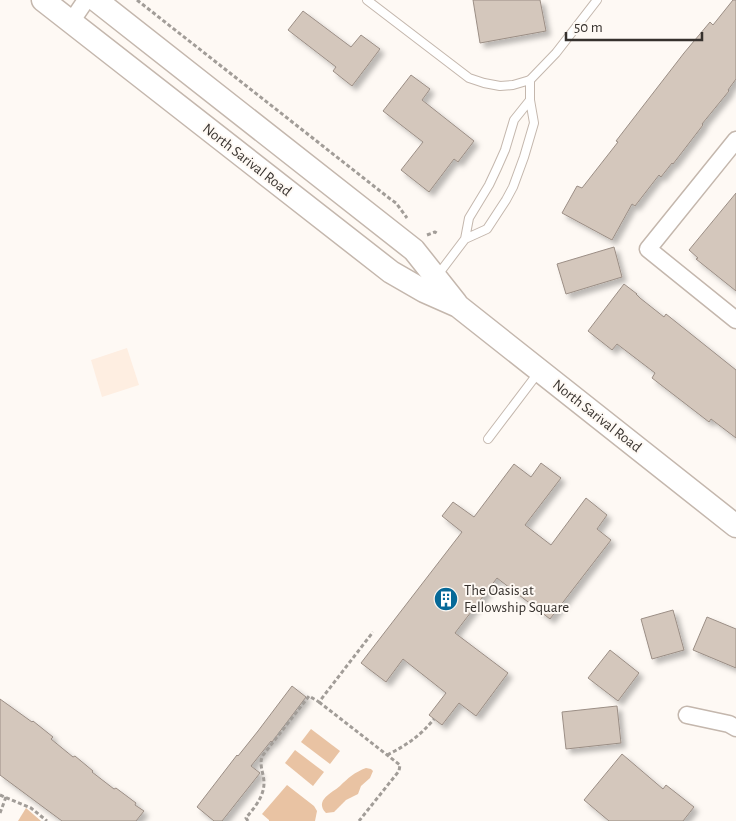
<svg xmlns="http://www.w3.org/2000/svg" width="736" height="821" font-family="'Alegreya Sans',sans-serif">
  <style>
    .built { fill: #feeee1 }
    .green { fill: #e9c3a3 }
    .building { fill: #d4c7bc; stroke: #9b8e85; filter: url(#shadow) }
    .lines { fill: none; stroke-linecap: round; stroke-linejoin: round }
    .service-casing { stroke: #c4b7ad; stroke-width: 10 }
    .minor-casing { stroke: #c4b7ad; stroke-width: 19 }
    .secondary-casing { stroke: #c4b7ad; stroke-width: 25 }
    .path { stroke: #a29d98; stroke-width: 3; stroke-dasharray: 4 2.5; stroke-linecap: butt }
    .service { stroke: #fff; stroke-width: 8 }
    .minor { stroke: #fff; stroke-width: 16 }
    .secondary { stroke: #fff; stroke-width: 22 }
    .labels { text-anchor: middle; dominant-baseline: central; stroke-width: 4; stroke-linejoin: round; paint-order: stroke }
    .street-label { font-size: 15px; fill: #36312d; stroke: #fef9f4 }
    .poi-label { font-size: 15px; fill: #36312d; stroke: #fef9f4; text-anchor: start }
  </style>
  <defs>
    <filter id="shadow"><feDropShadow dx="4.5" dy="4.5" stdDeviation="2.5" flood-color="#0004"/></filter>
  </defs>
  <rect width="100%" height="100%" fill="#fef9f4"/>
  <path class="built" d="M127,348l12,37 -37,12 -11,-37z"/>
  <g class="green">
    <path d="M311,729l29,22 -10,13 -29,-22z"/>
    <path d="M295,750l29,22 -11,14 -28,-23z"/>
    <path d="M366,768l5,1 2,2 -3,7 -9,8 -3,8 -12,6 -12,12 -8,1c-12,-13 6,-20 14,-27 8,-8 15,-14 26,-18z"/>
    <path d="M287,785l27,21 3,5 -2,10h-46v-1l-7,-6z"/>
    <path d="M26,808l15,13h-23z"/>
  </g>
  <g class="building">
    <path d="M473,0h67l6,31 -66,12z"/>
    <path d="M733,0h3v79l-8,11 1,1 -27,33 1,1 -30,39 -1,-1 -11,14 -2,-2 -24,31 -3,-2 -20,36 -50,-27 15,-27 5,2 36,-46 -2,-1 68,-88 26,-31 3,3z"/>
    <path d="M303,11l48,36 10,-12 19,14 -28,37 -19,-15 3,-4 -48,-37z"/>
    <path d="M411,75l19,14 -8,11 52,41 -16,21 -4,-3 -25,33 -28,-22 22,-28 -40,-31z"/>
    <path d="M736,193v98l-40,-32 2,-1 -9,-8z"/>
    <path d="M614,247l8,30 -56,17 -9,-30z"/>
    <path d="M624,284l13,10h-1l4,4 24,19 2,-3 70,56v68l-25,-19 -2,3 -57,-44 3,-5 -38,-29 -5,6 -24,-19z"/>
    <path d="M541,463l20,15 -36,47 26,20 35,-47 21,17 -10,14 14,11 -61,79 -53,-41 -42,55 53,40 -32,43 -17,-13 -17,22 -13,-10 17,-22 -43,-34 -17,23 -25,-19 101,-131 -20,-16 11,-14 21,15 40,-53 17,13z"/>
    <path d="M673,610l11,40 -32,9 -11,-40z"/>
    <path d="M707,617l29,12v39l-43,-18z"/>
    <path d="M610,650l29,23 -21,28 -30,-23z"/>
    <path d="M292,686l14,11 -34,45 -1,-1 -20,25 9,7 -38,48h-8l-17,-14 40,-52 1,1 20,-25z"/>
    <path d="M0,699l32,23 1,-1 20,16 -2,2 22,18 2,-1 18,15 -1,1 22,17 2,-1 20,15 -1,2 9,6 -8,10h-74l-62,-46z"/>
    <path d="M617,706l4,37 -55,6 -4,-37z"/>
    <path d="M622,754l41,35 3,-4 28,22 -11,14h-74l-25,-21z"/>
  </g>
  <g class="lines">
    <g class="service-casing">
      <g id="service">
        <path d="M367,0l102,78 15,5 16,3 13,-1 17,-5 26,-27 41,-53"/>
        <path d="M530,100v-20"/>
        <path d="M437,276l28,-37 4,-21 20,-33 8,-17 8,-18 9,-30 16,-20 4,23 -10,34 -11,30 -7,13 -19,29 -22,10"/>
        <path d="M488,439l50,-66"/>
      </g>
    </g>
    <g class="minor-casing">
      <g id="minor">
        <path d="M71,22l15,-22"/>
        <path d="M736,140l-88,109 88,71"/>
        <path d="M687,715l42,9 7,4"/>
      </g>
    </g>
    <g class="secondary-casing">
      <g id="secondary">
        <path d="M43,0l348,272 33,19 34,15 278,220"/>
        <path d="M96,0l318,250 42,53"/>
      </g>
    </g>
    <g class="path">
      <path d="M137,0l252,198 7,5 11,15"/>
      <path d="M427,235l8,-3 3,2"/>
      <path d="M319,702l81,63 -1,6 -40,50"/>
      <path d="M387,755c20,-10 33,-19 47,-36"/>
      <path d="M0,795l31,13 16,13"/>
      <path d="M0,813l6,-16"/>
      <path d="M248,821l-2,-3c8,-10 18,-21 18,-35 0,-10 -6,-19 -1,-28l46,-59 10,6 54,-70"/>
    </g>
    <use href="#service" class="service"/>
    <use href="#minor" class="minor"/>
    <use href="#secondary" class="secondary"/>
  </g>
  <defs>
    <g id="building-disc" transform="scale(1.25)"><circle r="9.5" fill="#066998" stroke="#fef9f4"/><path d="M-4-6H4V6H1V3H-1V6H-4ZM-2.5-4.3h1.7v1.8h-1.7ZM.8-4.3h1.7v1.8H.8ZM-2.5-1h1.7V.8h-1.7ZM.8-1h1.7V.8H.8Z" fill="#fff"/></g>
  </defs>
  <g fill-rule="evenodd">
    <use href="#building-disc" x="446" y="599"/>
  </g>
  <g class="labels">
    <g class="street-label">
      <text transform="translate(247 160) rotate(38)">North Sarival Road</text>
      <text transform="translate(597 416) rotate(38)">North Sarival Road</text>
    </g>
    <g class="poi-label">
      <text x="464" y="590">The Oasis at<tspan x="464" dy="17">Fellowship Square</tspan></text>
    </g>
  </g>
  <path d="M566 32v8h136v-8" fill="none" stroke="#36312d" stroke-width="2.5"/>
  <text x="574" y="32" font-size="15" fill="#36312d" stroke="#fef9f4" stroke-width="4" paint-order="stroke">50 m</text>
</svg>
